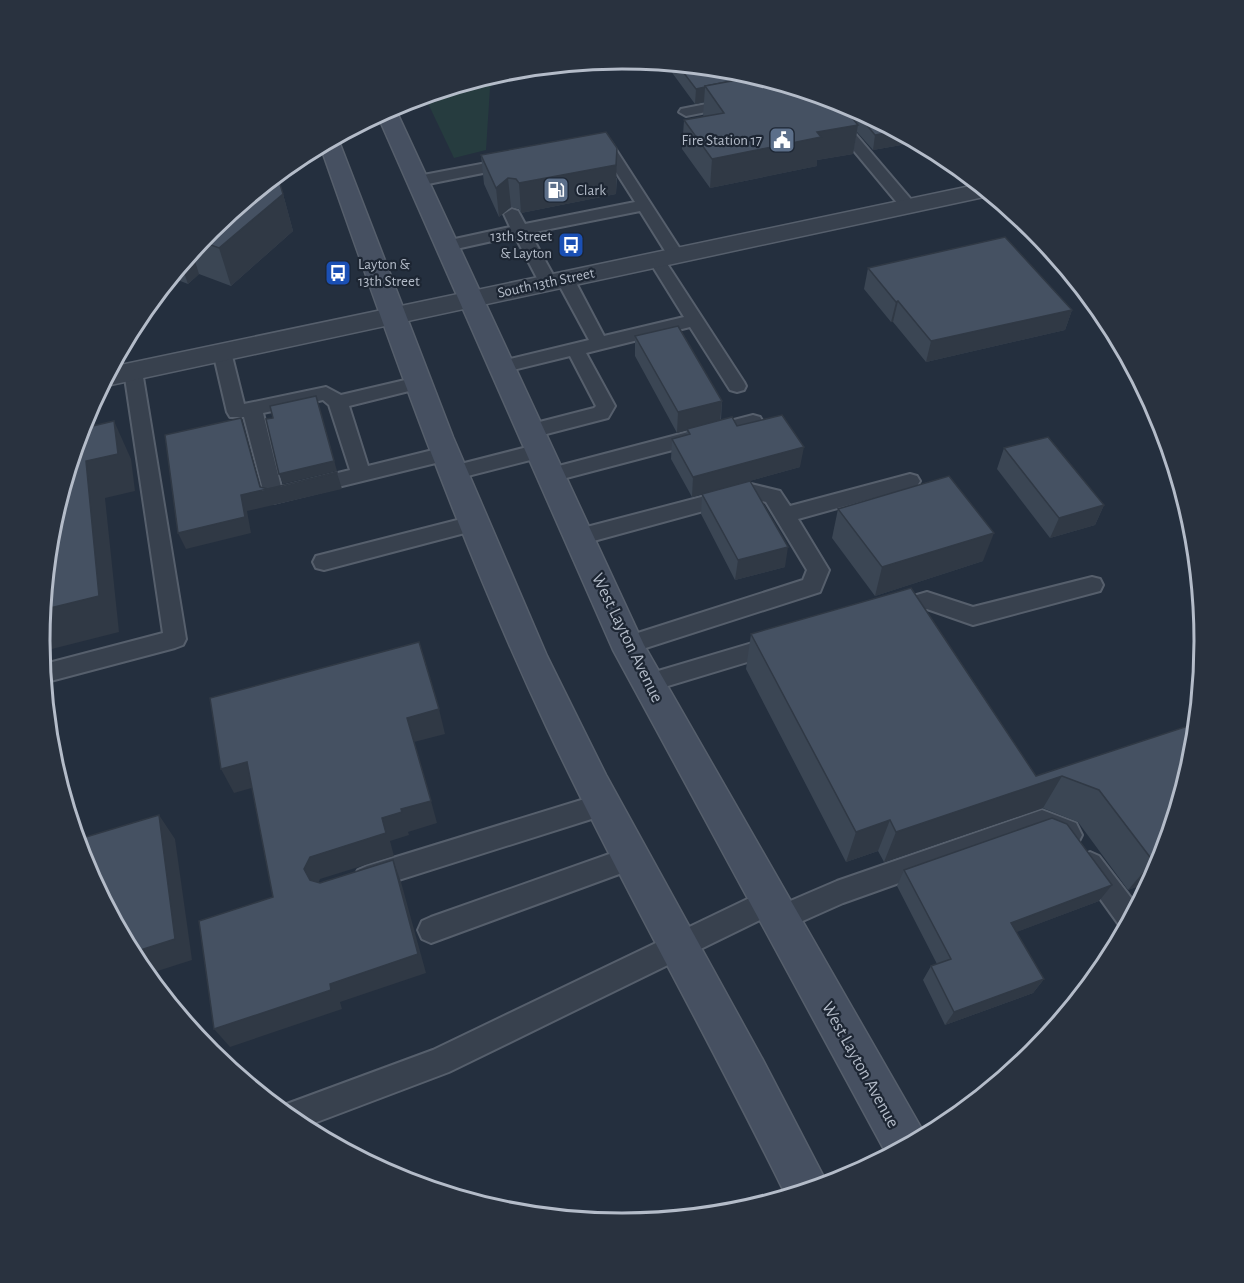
<svg xmlns="http://www.w3.org/2000/svg" width="1244" height="1283" font-family="'Alegreya Sans',sans-serif">
  <style>
    .green { fill: #263c3f }
    .lines { fill: none; stroke-linecap: round; stroke-linejoin: round }
    .service-casing { stroke: #565f6c; stroke-width: 4 }
    .tertiary-casing { stroke: #565f6c; stroke-width: 3 }
    .secondary-casing { stroke: #565f6c; stroke-width: 3 }
    .service { fill: #38414e; fill-rule: evenodd }
    .tertiary { fill: #38414e; fill-rule: evenodd }
    .secondary { fill: #465061; fill-rule: evenodd }
    .wall { fill: #3b4654 }
    .shaded-wall { fill: #303945 }
    .building { fill: #455162; stroke: #303945; stroke-width: 1.5 }
    .labels { text-anchor: middle; dominant-baseline: central; stroke-width: 4.5; stroke-linejoin: round; paint-order: stroke }
    .far-poi-label { font-size: 15px; fill: #b4bcc9; stroke: #1d2633; text-anchor: end }
    .far-street-label { font-size: 15px; fill: #b4bcc9; stroke: #1d2633 }
    .street-label { font-size: 18px; fill: #b4bcc9; stroke: #1d2633 }
    .rim { fill: none; stroke: #b4bcc9; stroke-width: 3 }
  </style>
  <rect width="100%" height="100%" fill="#242f3e"/>
  <path class="green" d="M506,70l-16,18 -4,62 -32,8 -30,-63z"/>
  <g class="lines">
    <g class="service-casing">
      <g id="service">
        <path d="M732,99l7,4 -2,3 -51,10 -7,-4 2,-3z"/>
        <path d="M835,115l5,1 75,88 2,3 -2,3h-12l-73,-88 -2,-3z"/>
        <path d="M606,140l5,2 73,113 -2,4h-12l-30,-48 -110,22 27,49 -3,4h-12l-3,-4 -24,-46 -68,15 -8,-5 2,-4 69,-15 -6,-13 8,-5 6,2 7,13 110,-22 -33,-52 -7,2 -8,-5 3,-3z"/>
        <path d="M513,158l5,2 3,3 -3,3 -100,20 -8,-5 8,-5z"/>
        <path d="M656,254l8,5 80,123 2,4 -2,4 -7,2 -7,-2 -40,-63 -104,26 29,53 -7,12 -77,20 -7,-2 -3,-5 3,-5 70,-18 2,-2 -26,-50 -69,17 -7,-2 -2,-4 2,-4 95,-23 -33,-61 3,-4h12l3,4 30,57 80,-19 -36,-58z"/>
        <path d="M222,346l6,2 3,4 13,52 82,-17 15,8 77,-18 7,2 2,4 -2,4 -76,19 19,60 77,-19 7,2 3,5 -3,5 -179,44 -7,-2 -22,-84h-14l-3,-5 -14,-60 3,-4zM323,400l6,5 21,65 -69,17 -18,-74z"/>
        <path d="M133,365l7,2 2,4 44,268 -3,6 -8,3 -132,35 -2,-18 122,-32 -39,-262 2,-4z"/>
        <path d="M753,415l7,2 3,5 -3,5 -209,55 -7,-2 -3,-5 3,-5 7,-2z"/>
        <path d="M539,444l7,2 3,5 -3,5 -94,24 -7,-2 -3,-5 3,-5z"/>
        <path d="M910,474l7,2 3,5 -3,5 -119,33 31,51 -9,22 -193,62 -8,-3 -3,-6 3,-6 184,-59 4,-10 -41,-68 -15,-4 -172,47 -7,-2 -3,-6 3,-6 7,-2 172,-45 29,7 10,15z"/>
        <path d="M473,516l7,3 3,5 -3,5 -156,41 -8,-2 -3,-6 3,-6 8,-2z"/>
        <path d="M1092,577l8,2 3,6 -3,6 -127,34 -46,-16 -36,11 -8,-3 -3,-6 3,-6 44,-13 46,15z"/>
        <path d="M779,635l8,3 3,6 -3,6 -139,42 -8,-2 -4,-7 4,-7 8,-2z"/>
        <path d="M604,793l9,3 3,8 -3,8 -9,3 -237,75 -9,-4 -4,-8 4,-8 9,-4z"/>
        <path d="M1042,810l34,13 6,12 -4,8 -9,3 -27,-14 -199,71 -65,29 -9,-4 -3,-11 -317,155 -148,56 -25,-20 157,-58 327,-157 9,-3 9,3 3,12 56,-24z"/>
        <path d="M632,846l9,4 4,8 -4,8 -210,77 -9,-4 -4,-9 4,-9 9,-4z"/>
        <path d="M1090,852l9,4 39,51 -13,23 -3,-1 -41,-57 -4,-8 4,-8z"/>
      </g>
    </g>
    <g class="tertiary-casing">
      <path id="tertiary" d="M980,184l13,11 -887,191 -5,-1 10,-18z"/>
    </g>
    <g class="secondary-casing">
      <g id="secondary">
        <path d="M394,106l250,539 279,486 2,6 -37,20 -275,-507 -236,-536z"/>
        <path d="M337,136l116,301 94,219 59,119 157,285 65,125 -41,13c-77,-158 -165,-311 -240,-470 -89,-189 -158,-386 -227,-583z"/>
      </g>
    </g>
    <use href="#service" class="service"/>
    <use href="#tertiary" class="tertiary"/>
    <use href="#secondary" class="secondary"/>
  </g>
  <g class="wall">
    <path d="M665,63l71,7 109,33 73,39 -45,8 -16,-18 -4,22 -36,6v6l-107,22 -28,-39 2,-29 20,-3 -1,-2 1,-13 -9,2z"/>
    <path d="M481,155l136,23 -1,16 -95,19 -2,-4 -8,-2 -12,10 -15,-33z"/>
    <path d="M283,194l10,37 -62,55 -32,-12 -11,10 -18,-7 40,-48z"/>
    <path d="M868,268l204,42 -7,20 -139,32 -33,-40h-2l-27,-33z"/>
    <path d="M635,336l87,65 -1,19 16,6 63,41 -80,22 65,78 -50,13 -34,-66 1,-20 -10,3 -21,-38 1,-20 14,-4 1,-5 -10,3 -42,-77z"/>
    <path d="M1004,448l100,57 -9,20 -45,13 -53,-69z"/>
    <path d="M838,509l145,52 -108,35 -43,-58z"/>
    <path d="M751,634l285,142 158,-20 -34,109 -17,33 -7,-11 -8,3 -50,-68 -35,-14 -159,54 -6,-11 -32,11 -100,-193z"/>
    <path d="M904,870l195,31 -83,31 28,47 -11,14 -88,32 -22,-45 8,-14 6,-2 -40,-78z"/>
  </g>
  <g class="shaded-wall">
    <path d="M705,87l-1,15 -9,2 1,-15z"/>
    <path d="M858,125l-5,29 -36,6v6l-107,22 2,-29 105,-27z"/>
    <path d="M898,131l20,11 -45,8 2,-15z"/>
    <path d="M617,148l-1,46 -95,19 -2,-30z"/>
    <path d="M508,178l3,29 -12,10 -3,-29z"/>
    <path d="M283,194l10,37 -62,55 -12,-38z"/>
    <path d="M192,251l7,23 -11,10 -7,-20z"/>
    <path d="M898,301l-5,21h-2l5,-20z"/>
    <path d="M1072,310l-7,20 -139,32 5,-21z"/>
    <path d="M722,401l-2,20 -43,12 1,-21z"/>
    <path d="M319,406l18,65 -54,13 -4,-10z"/>
    <path d="M241,418l5,17 16,56 75,-18 5,16 -95,22 4,22 -65,16 -8,-16 63,-38z"/>
    <path d="M84,421l18,37 12,-37 17,38 4,32 -30,7 14,134 -79,20 -1,-11 3,-31 44,-149z"/>
    <path d="M804,447l-4,20 -108,30 1,-20z"/>
    <path d="M1104,505l-9,20 -45,13 9,-20z"/>
    <path d="M994,533l-11,28 -108,35 7,-29z"/>
    <path d="M788,547l-3,20 -50,13 3,-20z"/>
    <path d="M439,709l6,25 -31,8 -7,-24z"/>
    <path d="M247,762l12,24 -25,7 -13,-24z"/>
    <path d="M1062,776l-19,32 -159,54 12,-30z"/>
    <path d="M431,801l6,22 -29,9 1,3 -19,6 4,15 -74,23 -5,12 -11,-22 6,-12 91,-48z"/>
    <path d="M159,815l16,24 17,121 -47,15 -8,-10 -6,-12z"/>
    <path d="M890,820l-12,31 -32,11 10,-30z"/>
    <path d="M1161,858l-25,29 -8,3 25,-29z"/>
    <path d="M393,860l8,22 25,91 -86,29 2,7 -112,38 -16,-18 116,-45z"/>
    <path d="M1112,885l-13,16 -98,37 10,-15z"/>
    <path d="M1044,979l-11,14 -88,32 9,-13z"/>
  </g>
  <g class="building">
    <path d="M677,64l59,6 22,6 -53,10v1l-9,2z"/>
    <path d="M758,76l80,25 20,24 -41,7 4,5 -109,22 -28,-39 40,-7 -19,-27z"/>
    <path d="M850,105l48,26 -23,4z"/>
    <path d="M606,132l11,16 -1,17 -97,18 -3,-4 -8,-1 -12,10 -15,-33z"/>
    <path d="M277,174l6,20 -64,54 -19,-7 10,-12z"/>
    <path d="M1005,237l67,73 -141,31 -33,-40 -2,1 -28,-34z"/>
    <path d="M678,326l44,75 -44,11 -43,-76z"/>
    <path d="M316,396l18,65 -55,13 -13,-55 7,-1 -3,-12z"/>
    <path d="M782,415l22,32 -111,30 -21,-38 18,-5 -3,-5 45,-12 5,9z"/>
    <path d="M241,418l19,69 8,2 69,-17v1l-96,22 4,22 -67,16 -13,-98z"/>
    <path d="M84,421v7l30,-7 4,33 -32,7 13,135 -57,14 8,-83 33,-106z"/>
    <path d="M1048,437l56,68 -45,13 -55,-70z"/>
    <path d="M949,476l45,57 -112,34 -44,-58z"/>
    <path d="M750,481l38,66 -50,13 -36,-66z"/>
    <path d="M911,588l125,188 161,-53 -3,33 -32,104 -1,-2 -8,3 -54,-71 -37,-14 -166,56 -6,-12 -34,12 -105,-198z"/>
    <path d="M419,642l20,67 -32,9 24,83 -30,8 1,3 -20,6 4,15 -76,24 -6,12 6,11 10,3 73,-23 25,94 -88,30 1,6 -117,39 -15,-108 74,-24 -26,-135 -26,7 -11,-71z"/>
    <path d="M159,815l16,124 -44,14 -48,-89 -7,-24z"/>
    <path d="M1052,818l15,6 45,61 -101,38 33,56 -90,33 -23,-46 20,-7 -47,-89z"/>
  </g>
  <defs>
    <g id="civic-square" transform="scale(1.35)"><rect x="-9" y="-9" width="18" height="18" rx="4" fill="#5c6f8a" stroke="#1d2633"/><path d="M-.6-6.5H3V-4.5H.6V-3L4-1V1h2V6H-6V1h2V-1L-.6-3ZM-1.2 2.5V6h2.4V2.5Z" fill="#fff"/></g>
    <g id="fuel-square" transform="scale(1.35)"><rect x="-9" y="-9" width="18" height="18" rx="4" fill="#5c6f8a" stroke="#1d2633"/><path d="M-5.5-6h7V0h2V4h1.3V-2.5L3-4.5l.8-.8L6-3V5H2.5V1h-1V6h-7ZM-4.2-4.7v3.2H.2V-4.7Z" fill="#fff"/></g>
    <g id="bus-square" transform="scale(1.35)"><rect x="-9" y="-9" width="18" height="18" rx="4" fill="#1a4fb4" stroke="#1d2633"/><path d="M-5-6H5V4H4V6H2V4H-2V6H-4V4H-5ZM-3.5-4V0h7V-4ZM-3.5 1.2v1.5H-2V1.2ZM2 1.2v1.5H3.5V1.2Z" fill="#fff"/></g>
  </defs>
  <g fill-rule="evenodd">
    <use href="#civic-square" x="782" y="140"/>
    <use href="#fuel-square" x="556" y="190"/>
    <use href="#bus-square" x="571" y="245"/>
    <use href="#bus-square" x="338" y="273"/>
  </g>
  <g class="labels">
    <g class="far-poi-label">
      <text x="762" y="140">Fire Station 17</text>
      <text x="576" y="190" text-anchor="start">Clark</text>
      <text x="552" y="236">13th Street<tspan x="552" dy="17">&amp; Layton</tspan></text>
      <text x="358" y="264" text-anchor="start">Layton &amp;<tspan x="358" dy="17">13th Street</tspan></text>
    </g>
    <g class="far-street-label">
      <text transform="translate(546 283) rotate(-12)">South 13th Street</text>
    </g>
    <g class="street-label">
      <text transform="translate(627 638) rotate(64)">West Layton Avenue</text>
      <text transform="translate(860 1065) rotate(61)">West Layton Avenue</text>
    </g>
  </g>
  <path d="M0 0H1244V1283H0ZM50 641a572 572 0 1 1 1144 0a572 572 0 1 1-1144 0Z" fill="#29323f" fill-rule="evenodd"/>
  <path class="rim" d="M50 641a572 572 0 1 1 1144 0a572 572 0 1 1-1144 0Z"/>
</svg>
